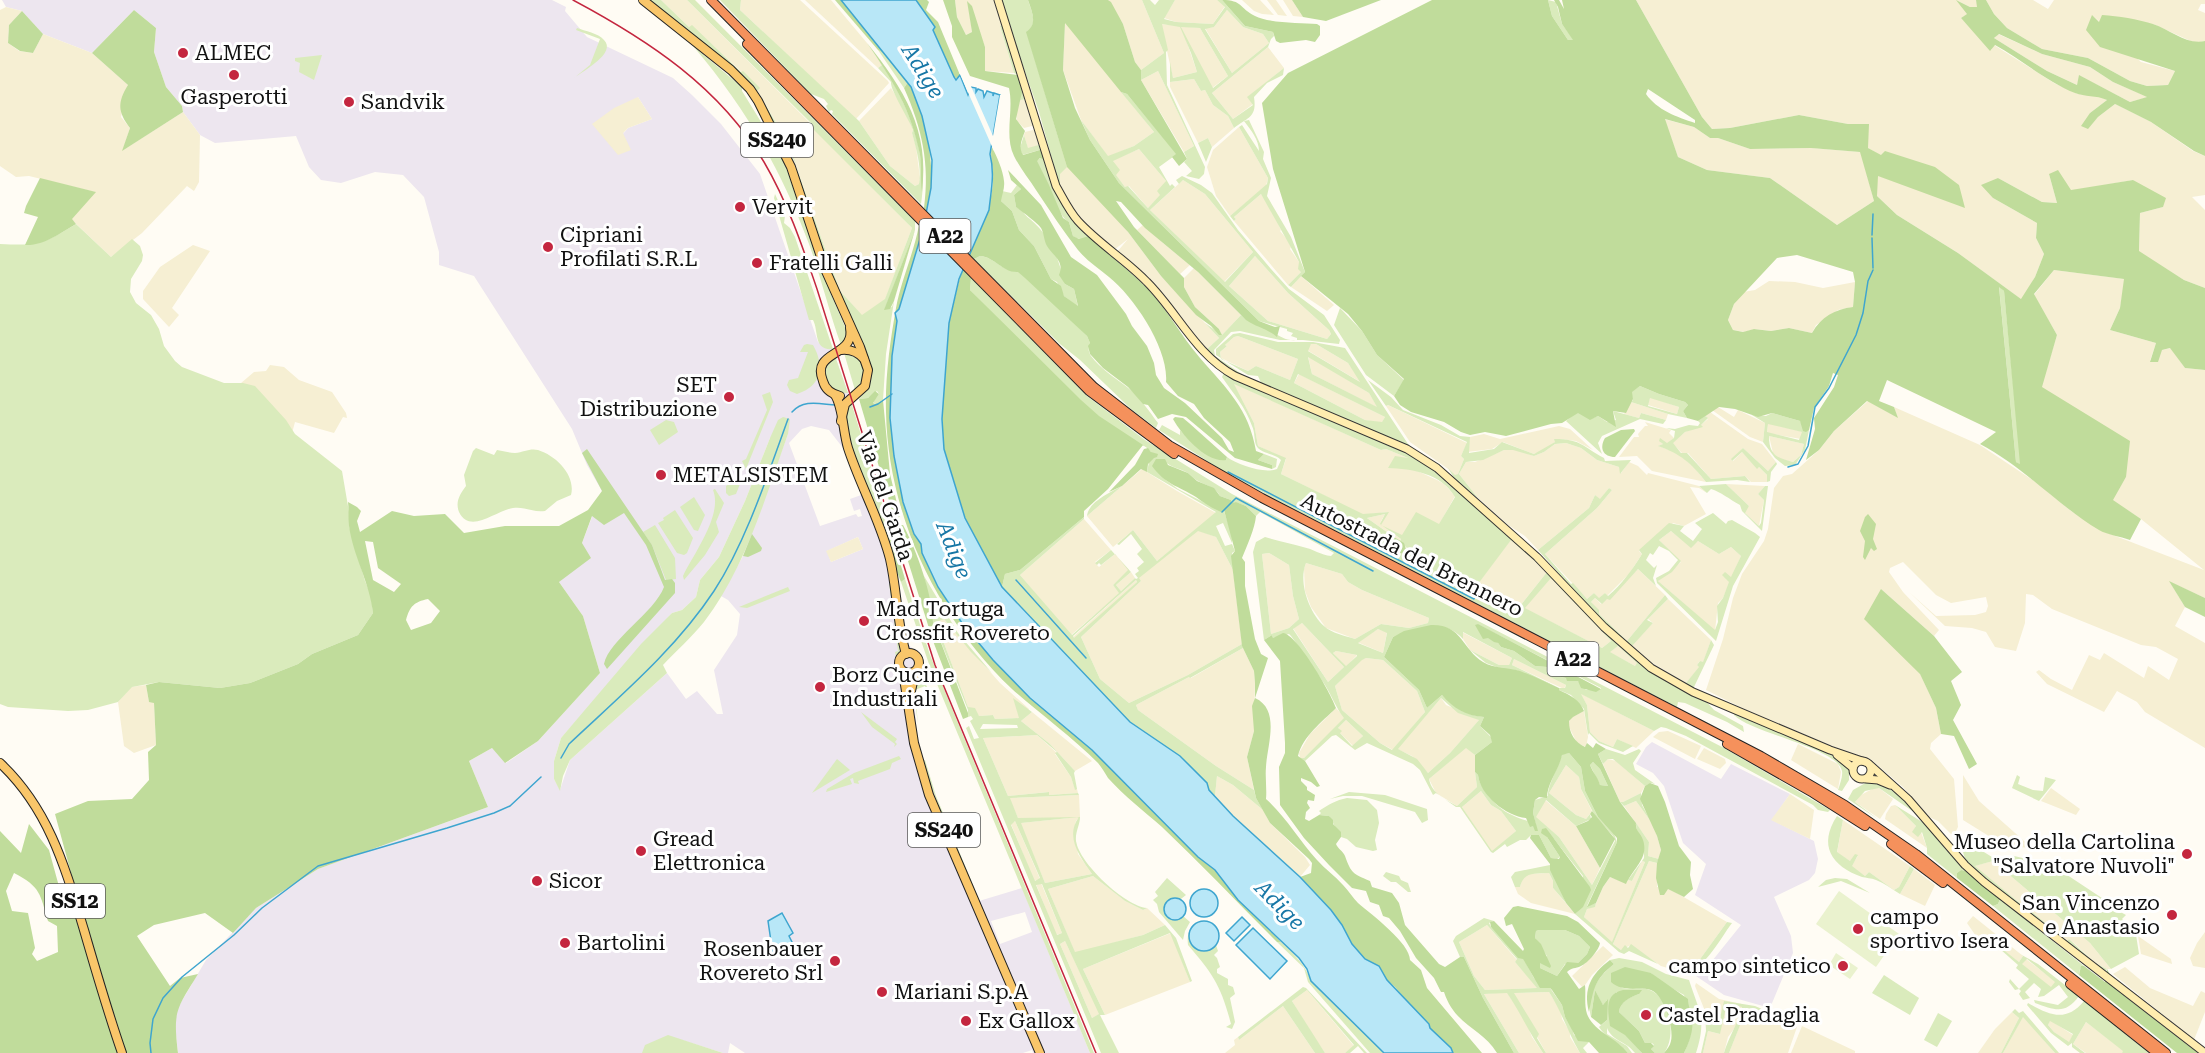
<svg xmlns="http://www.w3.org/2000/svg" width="2205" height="1053" font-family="'Roboto Serif',serif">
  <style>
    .industrial { fill: #ede6ef; fill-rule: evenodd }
    .farmland { fill: #f6efd3 }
    .green { fill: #daebbc; fill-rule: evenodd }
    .forest { fill: #c0dc9b; fill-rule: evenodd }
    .pitch { fill: #eaf2ce }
    .water { fill: #b8e7f7; stroke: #3ea5cf; stroke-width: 1.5 }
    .pier { fill: #fffcf4 }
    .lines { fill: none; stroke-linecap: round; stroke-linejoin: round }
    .stream { stroke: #3ea5cf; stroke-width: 1.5 }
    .secondary-casing { stroke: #333; stroke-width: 9 }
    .primary-casing { stroke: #222; stroke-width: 10 }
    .highway-casing { stroke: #222; stroke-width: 10 }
    .secondary { stroke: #ffedaf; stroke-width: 7 }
    .primary { stroke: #f9c66a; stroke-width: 8 }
    .highway { stroke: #f5915c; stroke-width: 8 }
    .rail { stroke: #c4263f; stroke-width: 1.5 }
    .poi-dot { fill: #c4263f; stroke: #fff; stroke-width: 2 }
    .labels { text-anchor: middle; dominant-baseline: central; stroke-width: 6; stroke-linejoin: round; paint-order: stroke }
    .shield { fill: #fff; stroke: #585858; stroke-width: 1.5 }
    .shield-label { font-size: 20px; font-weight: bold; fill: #111 }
    .poi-label { font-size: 21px; fill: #111; stroke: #fff; text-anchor: start }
    .street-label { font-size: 21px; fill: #111; stroke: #fff }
    .water-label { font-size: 22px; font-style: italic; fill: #1777a6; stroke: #fff }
  </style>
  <rect width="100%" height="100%" fill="#fffcf4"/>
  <g class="industrial">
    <path d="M2,0h550l14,7 -1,4 22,26 86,41 19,17 29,29 39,50 58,168 11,7h4l2,7 16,46 47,175 8,66 15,12 6,17 -4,6h-2l-8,6 4,52 5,24 26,71 31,70 43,-13 68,165h-57l-1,-3 -9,3h-278l-15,-10 -2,10h-5l-41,-13 -5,13h-499l-3,-27 1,-15 7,-12 23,-39 50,-52 62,-39 170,-62 -19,-46 23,-13 14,15 32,-22 62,-68 -17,-57 -24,-34 24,-35 -1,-4 20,-52 -15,-26 -15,-36 -98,-153 -35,-11v-13l-15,-55 -21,-22 -28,-3 -34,11 -20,-3 -12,-13 -13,-31 -81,7 -15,-8 -17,-23 -1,-6 -16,-19 -12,-35 2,-24 -22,-18 -42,43 -49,-19 -21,-23 -16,-4zM638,97l14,22 -24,9 -5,6zM811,426l18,4 14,18 21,46 -14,5 4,12 6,-2 2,7 -4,1 -2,-3 -36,12 -31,-83 13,-14zM788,434l-45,122 -22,40 7,4 12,14 -3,21 -23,35 9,44h-6l-20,-23 -11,8 -19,-26 -97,87 -10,30 -6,-11v-18l7,-23 111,-125 10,-3 14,-13 4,-17 19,-23 26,-56 25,-63zM858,537l5,12 -32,13 -4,-11zM1025,912l7,20 -32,12 -9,-23z"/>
    <path d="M1652,742l69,37 10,-15 59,30 -18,26 42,21 4,18 -3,14 -6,7 -35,17 17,39 2,17 -23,55 -46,-13 -28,-19 16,-15 29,-36 -46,-30 11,-31 -23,-21 -19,-57 -11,-13 -17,-9 10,-17z"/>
  </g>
  <g class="farmland">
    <path d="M661,0h26l124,124 -20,17 -10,-10 -24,-41 2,-2 -67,-62 -3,1z"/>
    <path d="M741,0h59l88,81 1,2 -33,36 -116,-109z"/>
    <path d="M805,0h26l36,43 15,22 -4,3z"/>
    <path d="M955,0h39l8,25 -2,1 14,47 -29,-2v-24l-17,-45 4,30 -6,3 -9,-18z"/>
    <path d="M1108,0h34l22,53 -23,17 -6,-8 -12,-38z"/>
    <path d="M1175,0h42l8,6 -12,18 -37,-2 -12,-4z"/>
    <path d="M1242,0h18l14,15 -12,-1 -8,-3z"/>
    <path d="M1267,0h9l11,16 -9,-1z"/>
    <path d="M1283,0h9l11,17 -10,-1z"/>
    <path d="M1636,0h340l2,7h-8l-12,-6 10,13 -7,4 30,32 3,-5 60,38 24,11 21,2 8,4 -17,13 -2,15 10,-11 17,-13 36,18 42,29 12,5v39l-13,2 13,13v78l-21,-8 -45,-28 1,-39 23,-6 -30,-27 -62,11 -22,-17 8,29 -15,-1 -44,-24 -5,20 44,25 -1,15 8,16 -9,23 -13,23 -64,-47 -61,-38 -20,-19v-21l88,32 -97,-59v-24h-20l-49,-9 -69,13 -18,1 -10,-12z"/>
    <path d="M1986,0h47l15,9 6,-9h151v4h-4l-3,6 7,3v28l-10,2 -42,-19 -53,-2 -8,-7 49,47 34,9 -7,14 -21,1 -17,-5 -42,-23 -46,-9 -35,-21 -13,-14z"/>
    <path d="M6,7l16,4 -13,14 -1,18 11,8 14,2 10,-19 49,19 36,32 -7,32 9,11 -7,22 60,-38 17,23 -1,47 -5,9 -7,-5 -45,47 -31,24 -40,-38 24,-27 -66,-16 -13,1 -16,-11v-156z"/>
    <path d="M1227,10l16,17 20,7 6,9 -37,30 -27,-45 9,-1z"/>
    <path d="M1065,22l89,110 -20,14 -26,11 -27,-37 -18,-50z"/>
    <path d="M1161,24l39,4 28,48 -16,12 -27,-51 12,35 -24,6z"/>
    <path d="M1998,34l44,20 48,13 23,15 35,15 -18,5 -50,-26 -3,9 -30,-14 -53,-33z"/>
    <path d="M1268,47l16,21 -36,29 5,7 -20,15 -21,-26z"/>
    <path d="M1158,71l36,75 -10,6 -43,-72z"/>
    <path d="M1194,79l7,12 4,-1 8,15 15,11 6,12 -22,19 -4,-9 -10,5 -28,-56v-5z"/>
    <path d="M891,88l14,23 8,19 -1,3 4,14 4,31 -1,6 -4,2 -25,-20 -31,-45z"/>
    <path d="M638,97l14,22 -24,9 -5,5 8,17 -13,5 -26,-31 22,-16z"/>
    <path d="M1028,99l8,26 -12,3 -7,-7 -1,-7 4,-14z"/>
    <path d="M1664,119l30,8 16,11h8l32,11 62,-1 49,4 13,49 -37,24 -67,-47 -63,-8 -29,-13z"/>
    <path d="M812,127l100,101 -27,72 -23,16 -22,-25 -51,-145z"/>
    <path d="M1239,127l29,51 -2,8 -36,30 -14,-20 -9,-29 6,-17z"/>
    <path d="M1037,129l5,15 -14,5 -4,-14 1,-3z"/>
    <path d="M1056,136l105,140 58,62 -14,13 -88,-99 11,-13 -14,11 -33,-29 -13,-18 -8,-16z"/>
    <path d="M1139,149l27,32 -5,14 -13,13 -19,-22 -3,2 -11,-13 -2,-15z"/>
    <path d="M1183,180l22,14 48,58 -29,30 -74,-72z"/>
    <path d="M1261,194l7,9 13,27 -1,1 6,7 5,9 -1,2 9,13 2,10 -13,13 -54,-64 2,-2 -2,-2z"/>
    <path d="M1143,225l20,18 27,22 -10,9 -43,-44z"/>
    <path d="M193,245l17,6 -38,57 7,7 -10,12 -26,-28v-8l17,-24z"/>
    <path d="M1255,256l33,37 41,37 2,4 -4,5 -59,-18 -39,-35z"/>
    <path d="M1194,268l47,47 -19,20 -3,-6 -24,-22 -11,-20v-9z"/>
    <path d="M2054,270l71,9 -5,29 -10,22 46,13 -6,18 12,-11 9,-2 14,20 20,2v228l-35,-16 15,25 -10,19 30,17v105l-60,-36 -8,-10 -20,-11 -13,21 -57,-28 -11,-12 3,-2 12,9 21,11 17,-35 11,5 4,-7 40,25 4,-12 21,14 9,-21 -22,-12 -15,-2 -89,-36 -19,-14 -7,-1 -1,29 -9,28 -21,-4 -9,-15 -14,-4 -27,-2 -36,-34 27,24 39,-1 11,-3 2,-6 -2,-9 -35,6 -15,-8 -33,-33 -13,6 -1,4 14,20 36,38 -5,6 -53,-47 55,119 5,26 -10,9 -1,6 24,30 4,48 -3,6 -4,1 -13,-13 -9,-4 -26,-30 -33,-28 -16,-4 -106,-44 -42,-21 17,-51 10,-41 9,-24 22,-33 4,-12 6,-41 9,-12 9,-2 27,-24 15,-19 34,-30 29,16 -3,-10 86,38 57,38 34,28 34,21 99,38 -63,-51 -29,-19 14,-23 -44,-64 -41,-26 16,-52 -23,-40z"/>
    <path d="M1301,276l33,29 -7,6 -36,-24z"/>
    <path d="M1769,281l26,1 28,6 32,-6 -2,25 -15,3 -22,15 -4,8 -23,-5 -18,3 -16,-2 -11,3 -11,-2 -5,-10 6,-16 9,-12 12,-2z"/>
    <path d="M1238,336l60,23 -8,21 -34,-14 -8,5 -27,-13 -1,-6 7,-6 -2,-1 9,-8z"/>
    <path d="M1311,344h5l32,19 14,20 -55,-33z"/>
    <path d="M1308,356l61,37 9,15 -66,-34z"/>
    <path d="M270,365l14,2 15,13 33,12 14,21 1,5 -4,-1 -9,16 -39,-11 -9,34 -52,-67 20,-17 12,-1z"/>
    <path d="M1299,374l86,43 -3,6 -17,-3 -71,-37z"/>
    <path d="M1233,383l148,67 5,-1 22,9 5,11 24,11 7,4 11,12 -16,29 -37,11 -16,-8 15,11 -1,2 -33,-23 18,-4 -5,9 8,-11 -25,3 -82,-41 5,-15 -28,-13 -4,-23z"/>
    <path d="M1650,397l29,10 -2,7 -29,-9z"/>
    <path d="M1631,402l37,12 -2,6 -25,-7 -2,5 -15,-4z"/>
    <path d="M1388,405l79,38 -6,13 3,3 -6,15 -3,2 -4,-5 -41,-29 -24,-36z"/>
    <path d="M1718,407l16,10 4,-7 27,13 -2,19 -13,-5 -38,-27z"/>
    <path d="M1710,412l38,27 14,5 14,18 -8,9 -25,-23 -12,12 2,1 9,-9 15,16 2,-1 8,8v7h-16l-6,-6 -34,3 -23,-26h-6l-10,-10 13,-11 16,-7 7,-6 -3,-3z"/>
    <path d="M1645,422l26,8 -2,3 5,5 -7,6 -7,-3 3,3 -4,2 18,7 16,13 13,16 -54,-11 -15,-15 -18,1 15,-20h5l-1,-3 7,-8h3z"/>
    <path d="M1768,423l35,9 -2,7 -34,-6z"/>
    <path d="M1559,426l11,3 23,21 -17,-9 -15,-2 -6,1v2l-10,8 -11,4 -31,-12 -11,7 -25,3 3,-15 14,-3 16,5z"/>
    <path d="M1769,436l35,8 -3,11 -8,7 -14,-3 -6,-6z"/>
    <path d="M1566,443l15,5 16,12 22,7 2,6 8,-11 9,4 9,9 1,-2 51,13 8,7 -8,-5 -9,-1 16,27 -22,12 -11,-3 -34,28 3,3 -13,20 -22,22 -2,-3 -6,6 -5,-6 -7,6 -42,-45 52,-46 15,-18 -3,-2 -9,12 -5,-5 -6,13 -51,42 -13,-14 -17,-11 -30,-27 -19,-24 7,-12h9l29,-12 9,-1 21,7 10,-4 11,-8z"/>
    <path d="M1142,469l35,22 39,22 -59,48 -24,-31 -20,17 -26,-31z"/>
    <path d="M1726,484l39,2 -7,8 6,6 -5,26 -15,-14 5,-6z"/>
    <path d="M1084,519l27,31 -16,12 2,3 2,2 16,-13 14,16 -16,15 7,8 -49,42 -51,-60z"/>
    <path d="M1198,530l18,7 17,33 9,74 -54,31 -59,28 -29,-24 -19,-42 60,-56 -3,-3z"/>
    <path d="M1671,531l20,16 7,-6 21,13 12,-7 10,9 -18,42 -5,5 -3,28 -57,-50 23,-19 -22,-22z"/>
    <path d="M858,537l5,12 -32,13 -5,-11z"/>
    <path d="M1511,539l36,33 -27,34 -42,-23z"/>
    <path d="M1269,553l20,12 4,31 6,23 -10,9 -18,6 -9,-80z"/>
    <path d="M1306,563l36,11 6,8 14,8 67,28 -1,5 -19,5 -28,-4 -26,15 -29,-11 -15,-21 -6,-16 -1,-22z"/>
    <path d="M1638,569l27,26 -38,46 -28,-27 -8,-12 4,-4 6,6z"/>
    <path d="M1131,572l4,6 -14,13 -5,-6z"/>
    <path d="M1551,577l60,64 -9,7 -78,-40z"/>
    <path d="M1136,580l1,2 -21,21 -42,36 -1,-2z"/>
    <path d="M1668,599l43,41 -8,23 -3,-2 -1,1 -2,3 3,2 -14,16 -37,-22 -14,-10 -3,-6 21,-22 -5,-4z"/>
    <path d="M943,618l57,65 29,26 -1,2 -14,-12 6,19 -25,1 -2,-4 -14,1 -11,-9 -32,-85z"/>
    <path d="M1302,623l42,44 -16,15 -35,-54z"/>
    <path d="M1378,629l9,3 -4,21 -26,-11z"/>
    <path d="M1462,632l50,26 -3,7h-10l-29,-15 -7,-11z"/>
    <path d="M1618,646l20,17 -3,3 -26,-14z"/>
    <path d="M1243,648l11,23 1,12 -1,48 -7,26 7,33 -38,-24 -78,-56 -2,-5 53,-28 2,1z"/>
    <path d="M1336,651l21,4 -11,12 -13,-14z"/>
    <path d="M1366,658l17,2 34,31 8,21 -32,38 -13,-7 -38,-33 -7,-24 27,-27z"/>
    <path d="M1514,659l52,26 -2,4 -52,-24z"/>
    <path d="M146,685l3,17h5l2,43 -22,8 -10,-7 -6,-44 13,-15z"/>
    <path d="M1580,693l74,38 -18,17 -19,-9 -4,8 -14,-6 -9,-9 -3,-27z"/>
    <path d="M1441,698l5,7 34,14 -30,34 -22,20 -16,-17 -15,-7z"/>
    <path d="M1336,708l9,10 -41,40h-4l-1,-5 11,-19z"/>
    <path d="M1584,711l4,26 -2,10 -9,-4 -8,-16v-6l3,-4z"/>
    <path d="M1032,712l60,49 -17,10 -25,-27 -29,-23z"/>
    <path d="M1346,720l17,16 -10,10 -13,-13 -2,-5z"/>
    <path d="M1668,731l33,15 -6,13 -42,-22 6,-5z"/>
    <path d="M1037,735l20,18 -2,1 16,23 4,12h2l1,4 -29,2 -1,-3 -40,4 -25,-58z"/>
    <path d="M1798,744l40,20 3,8 -3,17 -47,-29z"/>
    <path d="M1466,747l9,8v17l2,15 -20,19 -21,-13 -7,-14z"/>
    <path d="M1704,748l21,11 1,4 -6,6 -23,-10z"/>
    <path d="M1608,759l8,2 29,25 -4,7 -18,9h-3l-17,-38z"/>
    <path d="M1566,765l13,12 2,12 11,22 -6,8 -10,-4 -27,-22z"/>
    <path d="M1963,775l16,26 53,47 -27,-2 -42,-26z"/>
    <path d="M1217,776l16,9 30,25 7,13 35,34 5,8 -10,12 -67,-61 -18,-20z"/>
    <path d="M1874,788h5l14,11 -13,20 -25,-17 6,-7z"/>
    <path d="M2051,788l29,21 -4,6 -35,-14z"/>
    <path d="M1481,791l10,14 10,6 15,20 -24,21 -30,-45z"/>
    <path d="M1790,794l24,16 -4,29 -39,-19z"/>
    <path d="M1079,795l1,22 -4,4 -2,8 4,25 14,20 -47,9 -25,-60 49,-5h-51l-9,-20z"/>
    <path d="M1545,800l31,26 24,42 -8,17 -33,-48 -24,-20z"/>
    <path d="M1636,801l16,22 5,13 4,14 -2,9 -11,-3 1,-14 -25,-36z"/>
    <path d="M1895,805l21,21 -3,6h8l6,16 -42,-29 1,-5 5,-8z"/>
    <path d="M1843,820l67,46 -11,21 -5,3 -25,-18 -4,4 -14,-10 7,-10 -8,5 -13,-8z"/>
    <path d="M1015,821l25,58 -6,2 -23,-57z"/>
    <path d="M1642,861l3,1 -33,81 -28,-26 3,-8 8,-3 8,-19 7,-10 16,6 2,-3 4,1z"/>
    <path d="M1649,861l8,2v24l11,1 59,34 -29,40 -18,10 -19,-6 -30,-21 -10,5 -8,-6z"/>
    <path d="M1993,861l97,82 21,26h-4l-12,-6 -20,-19 -6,-5 -2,2 -36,-29 2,-2 -9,-7 -2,2 -48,-39z"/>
    <path d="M1914,869l21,16 -10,21 -25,-12z"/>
    <path d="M1549,873l4,8v7l22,26 -44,-11 -13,-9 -3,-7h5l2,-8 5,-5z"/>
    <path d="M1093,876l32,25 18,9 4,-2 18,17 -22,10 -68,18 -27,-64z"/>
    <path d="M1041,883l21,50 -6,2 -20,-51z"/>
    <path d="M1973,916l50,40 -4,6 -34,-24 -5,4 -13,-19z"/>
    <path d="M1487,925l30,35 -2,2 23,26 -53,2 -11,-14 -15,-34z"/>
    <path d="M2205,932v36l-12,-2 -3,-8 7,-15z"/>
    <path d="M1171,933l19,49 -85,33 -22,-46z"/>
    <path d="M2138,936l33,23 1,5 -31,-10z"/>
    <path d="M1065,941l35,73 -8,4 -32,-74z"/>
    <path d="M1603,946l10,9 -21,20 -9,13 -11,-12z"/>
    <path d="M2026,959l30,23 -5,6 -30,-24z"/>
    <path d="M2125,967l25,21 43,18 8,-15 4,2v19l-11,28 -81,-66z"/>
    <path d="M1696,983l23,16 23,5 -11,-1 11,3 -3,16 -11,15 -4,16h-21l5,-22 12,3 1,-20 -16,-3 -10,-25z"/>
    <path d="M1307,990l47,56 -9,7h-20l-11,-16 -22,-36z"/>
    <path d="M1507,992l19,30 6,15 11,16h-24l-35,-59z"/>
    <path d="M1549,992l12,19 1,8 8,13v5l10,16h-34l-33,-60z"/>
    <path d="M1283,1006l32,47h-90l10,-8 -1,-5 4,-3 1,3z"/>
    <path d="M1747,1007l50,20 -9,26h-59z"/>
    <path d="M2012,1012l7,6 -18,35h-23l17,-24z"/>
    <path d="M2023,1016l32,37h-52z"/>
    <path d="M2050,1020l23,15 -4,8 -15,-11 -6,-7z"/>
    <path d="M2086,1022l38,29 -2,2h-36l-13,-9z"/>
    <path d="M1802,1026l53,25v2h-64z"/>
  </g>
  <g class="green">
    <path d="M649,0h12l28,27 3,-2 49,47 2,-1 17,17 -3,3 24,40 10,10 20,-18 -124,-123h8l220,221v9l-30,79 7,-2 2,-6 -8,53 -3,46 -8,4 -2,-2 6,-8 -2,-3 -9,7 -9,1 8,-10 5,-16 -40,-92 -30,-86 -5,-26 43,122 22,24 23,-16 27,-71 -100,-100 -22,18 6,18 -36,-66 -12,-16z"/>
    <path d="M720,0h21l-1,10 119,111 31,45 25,20 4,-2c3,-16 -3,-36 -7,-51l1,-3c-4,-11 -23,-40 -22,-48l-13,-14 4,-3c26,38 47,91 39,139l-89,-90 1,-3 -2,-1 -2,2 -3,-6 2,-2 -4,-5 -13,-5z"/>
    <path d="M1000,0h28c4,13 10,23 -1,33l40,134 -7,7v14l-21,-76z"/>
    <path d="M1142,0h8l5,5 4,-5h16l-11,19 12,3 37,2 12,-17 -8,-7h5l23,26 28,6 1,4 -3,3 -3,8 -56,46 21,26 20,-14 -6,-8 37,-29 -1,7 -16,8 -13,14c3,20 -5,20 -20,31l-6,-12 -15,-11 -8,-15 -4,1 -7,-12 -24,3v-20l3,16 24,-6 -6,-19 -11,-26 -18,-3 6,26 -2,2 1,33 38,82 -1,7 -5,5 -13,-3 6,-5 -8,-9 3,-3 -3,-7 10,-6 -36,-75 -17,9v-10l23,-17zM1227,10l16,17 20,7 6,9 -37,30 -27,-44 9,-2zM1181,27l19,1 28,48 -15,12z"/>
    <path d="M1548,0l8,2 6,22 12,16h-6l-16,-24z"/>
    <path d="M1002,25l26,74 -8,1 2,-15 -4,-10 -4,-2 -14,-47z"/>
    <path d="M577,28c8,3 21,5 27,12 13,13 -21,31 -30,38l16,-13 10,-26 -24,-9z"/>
    <path d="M693,46l49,41v4l37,60 8,19 43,122 19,44 -8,9c-12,-33 -20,-68 -32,-101 -28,-75 -64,-137 -116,-198z"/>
    <path d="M878,50l9,5 21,27 -4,6z"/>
    <path d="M322,55l-8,25 -15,-8 1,-9 -5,-2v-3z"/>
    <path d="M1121,92l6,2 50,60 -18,13 11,19 2,-2 3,3 -25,23 75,72 28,-30 -48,-58 -22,-14 -4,4 -3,-4 6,-4 19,9 11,8 26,37 33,39 18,20 35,26 16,25 -1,4 -36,-4h-23l-40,-9 -9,1 -17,18 1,6 37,25 -24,-12 -23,-18 14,-13 -14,-15 17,12 19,-20c9,9 19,10 30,16 10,6 15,10 26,9v-2l-6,-2 2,-3 -6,-2v-2l-28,-8 -140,-138 -29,-43 -9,-20 27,36 26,-10 20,-14zM1139,149l27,32 -9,10 3,4 -12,13 -20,-22 -3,1 -9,-12 4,-5 -7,-9zM1255,256l33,37 41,37 2,4 -4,5 -59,-18 -39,-35z"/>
    <path d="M1249,120l15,32 -1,7 8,19 -4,18 24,41 14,35 -14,15 -3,-2 13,-13 -3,-3 1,-7 -38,-68 -27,23 2,2 -2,2 -4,-5 37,-32 1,-6 -29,-51 3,-2 17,26c0,-11 -8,-21 -15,-30z"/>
    <path d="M1024,135l4,13 14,-4 1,5 -21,6 -2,-7z"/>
    <path d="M1208,138l4,9 -6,15 -8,-19z"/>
    <path d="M1044,156l7,22 38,58c-6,4 -11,4 -16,0l-4,-14c-11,-4 -24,-47 -33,-61z"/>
    <path d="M1017,185l4,4 -7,6 2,12c7,3 8,8 14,12 21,18 28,38 35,65l9,5 4,18 -14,-11 -7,-14 -6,-3 -17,-33 -15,-16 -7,-19 -11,-10 -1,-8 2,-2 9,2z"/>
    <path d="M775,194l10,22 -1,7 6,5 5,9 38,112c-20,2 -14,-18 -20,-29h-4l-35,-122z"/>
    <path d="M76,224l35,33 21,-18 8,7 3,9 -1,6 -11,18 -1,13 6,11 15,12 8,14 5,17 11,15 7,6 42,16h19l12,3 31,34 9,14 47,37 7,41v14l16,55 6,14 2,18 -15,22 -46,19 -14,10 -48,19 -30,5 -61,-6 -27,5 -14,15 -30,8 -20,1 -60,-4 -8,-3v-460c39,2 43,0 76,-20z"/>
    <path d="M980,256c15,1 23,17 38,15l48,43 21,22 3,7c-2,5 -2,8 1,13 9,12 24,22 36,31 12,9 22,24 31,36l-2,5 -25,-19 -51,-49 -20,-16 -86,-85z"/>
    <path d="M971,278l116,118 58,44 87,54 492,254 106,62 -2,2 -10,-2 -5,-5 -127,-69 -20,-8 -5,-1 -7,4 -73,-37 6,11 3,27 9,9 14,6 4,-8 16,7 -10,6 -24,-9 -10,-10 -1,2 -4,-26 -13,-14 -12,-5v-2l-43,-18 -14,-1 -16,-6 -16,-13 29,15h10l3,-7 -49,-26v7c-13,-15 -30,-15 -48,-9 -8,2 -15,3 -22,7l-9,20 35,33 8,18 15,-13c13,13 23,20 42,22l-4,9 12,12v4l-17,13 -9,-7 -37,31c3,15 16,20 28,27l20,-19 -2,-15 3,3c1,13 19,33 32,39 9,5 17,6 26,11l-3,-12 2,-13 13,-4c-1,-10 11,-29 14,-42l7,-1 12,14 4,24 13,26 16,17 3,8 -30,64 9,-3 -1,4 -8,2 -3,8 28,25 33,-80 -3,-1 -10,20 -4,-1 14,-19 2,-3c1,-16 -9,-26 -8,-35l13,19 -1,14 11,3 -2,4 -8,-2 -36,83 8,6 4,-5 3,3 3,-4 27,20 -29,-13 -5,3 -5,-2 -44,-38 3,-3 5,-35 -29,-37 -7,-2 13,20 -3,2 -6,-1 -12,-23h-8l-5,5h-6l-13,7 -2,-3 -12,9 -2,-1 -31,-45h-4l-20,-14 -3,2 -13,-25 -7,-6 -46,-21 -12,7 -19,-15 -4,1 -27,25 -5,-3h4l40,-40c-8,-10 -12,-22 -19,-33 -11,-17 -22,-33 -34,-49l-2,-2 -16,4 -1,-3 -8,5 -11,-88 3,-10 9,-5c13,4 25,6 38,10 10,2 18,8 28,9l3,-3 -74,-41 -4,4 -10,-10 -11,-4 -11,9 8,24v8l-9,-20 -7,3 9,20 7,-2 3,7 -3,2 1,17 -17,-33 -18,-6 -59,47 2,3 -60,56 19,42 29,24 59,-28 54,-31 1,4 -53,30 -1,-1 -53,28 2,5 78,56 38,24 2,8 7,12 -30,-25 -16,-9 -2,20 -6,-6 -2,-7 -27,-27 -50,-34 -128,-135 3,-13 15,-4 64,-53v2l-64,56 52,60 47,-42 -6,-8 15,-15 -13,-16 -14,11 -2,-2 -2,2 -2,-2 16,-13 20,22 -15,13 5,6 14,-13 1,1 2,-1 -3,-4 4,-3 -2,-3 7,-6 -7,-8 5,-5 -11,-15 -12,11 -2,-1 16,-14 24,31 59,-49 -69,-40 4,-20c-7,-10 -21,-9 -32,-10l-149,-152zM1159,459h3c7,8 17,9 26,14 4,3 7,7 12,9 8,4 16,6 20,14l11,4 -26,3 -27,-14 -12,-9zM1269,553l20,12 4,31 6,23 -10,9 -18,6 -9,-80zM1306,563l36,11 6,8 14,8 67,28 -1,5 -19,5 -28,-4 -26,15c-9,-3 -24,-6 -31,-13 -15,-14 -26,-44 -18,-63zM1136,580l1,2 -63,56 -1,-2zM1302,623l42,44 -16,15 -35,-53zM1477,624l124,64v1l-15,1 -8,-9 -17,-4 -14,-10 -12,-1 -21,-15 -13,-4 -3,-4 -10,-6zM1378,629l9,4 -4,20 -25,-10zM1336,651l21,4v1l-11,10 -13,-13zM1366,658l17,2 34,31 8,21 -33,38 -12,-7 -38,-33 -7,-24 27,-26zM1514,659l52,26 -1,3h-6l-47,-23zM1441,698l17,15 21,7 -29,33 -22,20 -11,-14 -19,-10zM1346,720l17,16 -11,10 -12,-13 2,-2 -4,-3zM1566,765l13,12 2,12 14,27 18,20 2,5 -23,44 -33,-48 -23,-20 10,-17 30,26 15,-7 -1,-5 -4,5 -10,-4 -27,-22zM1481,791l10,14 10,6 15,20 -24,20 -30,-44z"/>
    <path d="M1999,286l5,5 17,174 -5,-3z"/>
    <path d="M1340,308l22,23 15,24 27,25 -10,16 -28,-21 -32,-50z"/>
    <path d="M1240,333l38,9h35l32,6 65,99 -148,-62 -4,-9 -10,-1 -32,-20v-6l17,-15zM1238,336l60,23 -8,21 -34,-14 -8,5 -27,-12 -1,-7 7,-6 -2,-1 9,-8zM1311,344h5l32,19 12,19 -52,-31zM1308,357l61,36 8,14 -65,-33zM1298,374l87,43 -3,5 -17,-2 -71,-37z"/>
    <path d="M807,344l6,1c12,21 9,41 -16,49l-7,-3 -3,-6 2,-5 9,-2 10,-26h-8l4,-7z"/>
    <path d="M844,353l15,6c8,12 7,22 -4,31z"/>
    <path d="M835,356l13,37c-22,1 -31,-24 -13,-37z"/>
    <path d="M1224,373l185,80 27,17 113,101 70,74 24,20 61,34 10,11 29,16 1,6 -17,-10 -42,-19 -7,-1 -1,5 -400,-207 -59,-32 -59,-38 3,-5 18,10v-5l29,26 17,4 1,-3c11,8 37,17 50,12l4,-9c-6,-7 -21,-6 -25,-15 -2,-5 -1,-13 -4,-19 -6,-18 -19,-33 -30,-49zM1234,384l147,66 5,-1 22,9 -13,-2 -7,12c24,1 53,5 67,29l-16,27 -23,-12 -14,23 -21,-10 8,-13 -26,2 -82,-40 5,-16 -28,-12 -4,-23zM1385,514l-5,10 21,15 -1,2 7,7 -10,8 -27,-11 -17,-19 3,-3 16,10 22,4 -27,-19zM1511,540l36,32 -27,34 -42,-22zM1551,578l60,63 -9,7 -77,-40zM1618,646l19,17 -2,3 -25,-14z"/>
    <path d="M1368,380l23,17 12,13 38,15 19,11 10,1 -1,16 25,-4 8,-7 32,12 21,-12 -1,-3c28,0 29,8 50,19l1,3 26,-1 -11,14 -1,-7 -22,-7 -16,-12 -15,-5 -11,1 -11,8 -10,4 -21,-6h-9l-21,10 -17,2 -7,12 19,24 -22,-17 -8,-13 7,7 3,-1 6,-15 -3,-3 6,-14 -79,-37 -2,1z"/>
    <path d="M1640,386l19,8 26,8 3,3 -5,6 4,7 -19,-4 -37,-12 2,-2 -2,-8zM1650,398l29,9 -2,7 -29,-8z"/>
    <path d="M770,392l3,10 -27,67 -4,-8 4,-2 21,-49 -5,-15z"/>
    <path d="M851,402l45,147 -6,-7 5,25 -45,-125 -5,-26 2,-10z"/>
    <path d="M1613,411l26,7 2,-5 25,7 -3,4 -23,-5 -38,17 -4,7 4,11 -36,-33 11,-9 16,6 5,-2 9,6 9,-2z"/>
    <path d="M1772,413l28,8 6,10 3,-1 -4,20 -10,15 -10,1 -10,-8 -12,-16 2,-19 -13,-8 14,1zM1768,424l34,8 -3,8 -32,-8zM1769,436l35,8 -3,11 -8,7c-17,-4 -24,-8 -24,-26z"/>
    <path d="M1705,416l3,2 -7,7 2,2 -18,5 -12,11 8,10h6l24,26 34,-3 5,6 -13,-2 -31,2c-15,-19 -25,-28 -48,-36l5,-2 -4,-3 1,-3 7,5 7,-5 1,-7 -9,-3 9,1 14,-4 9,1 2,-3 -2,-2z"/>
    <path d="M783,417l7,2 -2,15c-23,64 -42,133 -84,188 -12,15 -28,29 -41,43l4,8 -97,87 -7,16 -3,15 -6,-12v-18l7,-23 80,-94 31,-31 10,-3 14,-13 4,-17 19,-23 26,-56 25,-63 8,-18z"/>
    <path d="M666,420l8,2 4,10 -19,13 -9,-15z"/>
    <path d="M476,448l18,7 3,-5c6,1 12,3 18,3 9,-1 15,-5 23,-3 19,6 38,26 33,45l-14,6 -12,10c-11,2 -21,-5 -32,-3 -16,2 -43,27 -54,4 -4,-10 1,-18 7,-26l-2,-11 9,-24z"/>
    <path d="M1743,448l25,23 8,-9 1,2 -6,8 -1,9 -3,1v-7l-8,-8 -2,2 -15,-17 -10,9 -1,-2z"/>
    <path d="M1264,454l13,5 -1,8 -4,2v-4l-14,-5z"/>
    <path d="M737,478l3,6 -4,10 -7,2 -3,-3v-7z"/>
    <path d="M1726,484l23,22 -4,7 14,13 2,-3 3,-23 -6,-6 7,-8h3l-6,45 -20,-20 -2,-6c-11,-6 -19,-13 -29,-16l-4,4 -8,-7z"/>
    <path d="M1122,486l-35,30c1,-14 24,-24 35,-30z"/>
    <path d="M1609,488l3,2 -15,18 -52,46 26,30 2,-1 14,16 7,-6 5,5 6,-5 3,3c14,-12 24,-26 34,-42l-3,-4 30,-27 15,3 -4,5 13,10 9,-12 -7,-6 18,-10 13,11 2,-3 4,-1 23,13 5,4 -27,49 -17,55 -59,-58 -1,-5 13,-7 9,-11 -9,-9 -10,-5 -6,9 -3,-2 -4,7 8,8 3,-3 -4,13 3,8 -18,-17 -28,31 -3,-1 -5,5 -7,-6 -4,4 8,8v4l28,27 38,-46 3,4 -21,21 6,3 -21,23c9,14 39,29 54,37l13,-16 -2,-2 3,-4 3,1 8,-22 3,5 -20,42 -3,1c-63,-32 -106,-86 -153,-138l51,-42 6,-13 5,4zM1671,531l20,17 7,-7 21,13 12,-7 10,9 -10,21 -6,-5 -3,3 7,7 -6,16 -6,8 1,16 -3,8 -57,-49 14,-9 9,-11 -22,-21z"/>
    <path d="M715,489l9,14 -8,19 3,10 -14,23 -21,25 -1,-4c11,-23 40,-61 30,-86z"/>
    <path d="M694,497l11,18 -7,16 -4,-1 -14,-23z"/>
    <path d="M675,510l18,28 -6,15 -3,2 -7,-2 -19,-30 6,-3 -1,-2z"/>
    <path d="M655,525l20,33 1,21 -10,1 -14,-35 -9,-13z"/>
    <path d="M924,576l34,57 34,40 -21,-21 -27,-33 -8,3 32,85 7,1 4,8 14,-1 2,4 24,-1 -6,-20 19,14 -11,9 29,23 25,27 -1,2 3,16 -2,1 -4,-13 -16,-24 2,-1 -20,-17 -54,3 25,58 41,-4v3l29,-2 1,2 -69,3 8,20 62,-1c0,8 -5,15 -4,24 3,22 49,65 71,67l-4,2 -18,-9 -32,-25 -45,13 27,63 68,-17 22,-10 11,13 16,43 -2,1 -20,-49 -87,36 22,46h-5l19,38h-18l-123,-296 -12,-29 3,-2 5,13 5,-1 -9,-17 3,-2 -2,-3 -3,1v-7l-35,-88zM983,724l34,1 1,3 -38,1zM1079,817c-15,20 2,41 13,57l-47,9 -24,-60zM1015,821l25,57 -5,3 -24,-56zM1042,884l20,49 -5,2 -21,-50zM1065,941l34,73 -7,4 -32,-74z"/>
    <path d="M905,579l25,76 164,398h-4l-160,-386 -29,-85z"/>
    <path d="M889,583l3,5 8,63 -4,6 -1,-5 3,-1z"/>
    <path d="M788,587l2,4 -43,17 -8,-1z"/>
    <path d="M917,678h6l4,9 -1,2 -1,-3 -10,4 3,35 -5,-41z"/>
    <path d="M861,712l36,27 -2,3 2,2 -3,3 1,-3 -23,-17z"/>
    <path d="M1734,712l106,47 9,11v10l-7,11 -4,-1c2,-6 5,-14 4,-19 -4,-23 -91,-38 -108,-56z"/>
    <path d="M1606,749l19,6 14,-6 2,2 -8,12 2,7 20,14 -4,-1 -6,3 -32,-27h-5l-5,5 -5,-10z"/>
    <path d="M899,756l2,3 -9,4 -2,6 -32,12 1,3 -5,-1 -1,-5 -3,1 2,5 -26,8 1,-3 27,-16z"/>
    <path d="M837,759l13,11 -38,23z"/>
    <path d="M925,760l11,36 40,96 -28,-61 -26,-70z"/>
    <path d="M1593,762l7,7 8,17 -8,-1 -10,-20z"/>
    <path d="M2017,775l3,2 -2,7 15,6 10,1 2,-14 11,3 -17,21 -27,-13z"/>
    <path d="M1869,781c23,5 33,17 49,34l-39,-27 -14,3 -10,11 24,18 -31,-21 5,-9z"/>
    <path d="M1349,792l36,3 42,14 1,11 -6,3 -7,-11 -53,-16h-19l-13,3z"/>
    <path d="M1641,793l1,12 10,18 -16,-22 -12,5 -4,-4h3z"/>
    <path d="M1347,798l20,2 10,10 2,13 -4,17 2,10 -4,1 -17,-4 -9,-8 -6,-2 -12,-21 -10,-1 2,-2 -2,-2c9,-6 17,-11 28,-13z"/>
    <path d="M1895,805l32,20 19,25 21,21 -6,-1 -4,3v5l-30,-24v-6l-5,-16 -4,5 -6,-5 4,-6z"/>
    <path d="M1837,816l6,4 -6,32 13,9 5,-7 3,1 -6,11 13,10 4,-4 25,18 5,-3 11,-21 4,3 -14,25c-8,-5 -16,-11 -24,-14 -5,-2 -10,-2 -14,-3 -31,-11 -44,-32 -25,-61z"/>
    <path d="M1972,834l7,15 13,8 14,4 4,-6 42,10 62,41 -1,2 13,7 -4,4 3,3h9l5,32 -28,15 -21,-26 -97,-82 -18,5 47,39 2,-2 9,7 -1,2 35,29 2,-2 26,24 12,6 -2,2 -36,-25 -73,-58 -30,-26 -3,-10v-12l4,-5z"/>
    <path d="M1550,865l16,38 -13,-15v-7l-4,-8c-14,1 -25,-2 -29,14h-5l-4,-10 4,-5z"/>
    <path d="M1386,872l13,4 2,4 7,3 3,9h-3l-12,-10h-5l-8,-6z"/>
    <path d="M1167,878l19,17 -22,17 8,8 11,-4 7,6 -5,9 -2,9 -24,-28 -2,-8 -4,-4 5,-4 -3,-4z"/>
    <path d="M1835,878l12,1 23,14 -29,-12 -23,6 8,-7z"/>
    <path d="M2000,899l84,67 -4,3 -1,6 -86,-69 5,-2z"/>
    <path d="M1484,918l10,3 -5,2 2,4 32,31 11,20 16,10 12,17 3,12 7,11 2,7 15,7 -6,6 4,5h-7c-12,-20 -18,-41 -31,-61l-35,1 25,41 -2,4 9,15h-3c-13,-19 -23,-41 -36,-60l-23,1 35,59h-5l-31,-55 -19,-41h-4l-7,-16 3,-5zM1487,925l30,34 -2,3 22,26 -52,2 -11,-14 -15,-34z"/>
    <path d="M1727,922l5,1c-13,17 -29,51 -52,49l18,-10z"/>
    <path d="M1194,925l-3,4v14c7,10 16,9 25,2l2,6 -4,4 3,3 3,9 -3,2v4l11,6v6l5,2 2,7 -5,4 5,24 -3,7 -6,-2 5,-3c-10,-38 -18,-50 -43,-79 -1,-8 0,-14 6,-20z"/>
    <path d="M1539,930h26l14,6 11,11 -3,7 -9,9 -13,1 -8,12 -17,-8v-5l7,-7 -12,-18 1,-7z"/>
    <path d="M1277,942h4c13,12 24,22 30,39l73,72h-14l-62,-71 -4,-14z"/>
    <path d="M2001,948l18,14 4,-6 -3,-2 18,10 41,32c-14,19 -24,14 -44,7l-1,-3 24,5 10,-8 -9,-12 -15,11 -6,1 3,-8 -7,-6 -9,9 5,6 -7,2 -4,-6 2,-3 -2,-2 -4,1 -6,-8 1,-3 9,10 10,-10 -13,-11 2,-3 -18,-16zM2027,959l28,23 -4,5 -29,-23z"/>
    <path d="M1619,958l23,4 24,12 23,6c10,31 18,39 7,73h-12c12,-25 7,-33 0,-58l-23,-13 -10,-9 -30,15c9,1 21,-1 29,2 20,8 27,47 14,63h-9l-4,-4 3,-4 -2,-2h-7l-6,-12 -20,-19c1,-10 10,-15 20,-18l-23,-2 1,32 25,29h-7c-9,-12 -23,-12 -28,-25v6l20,12 5,7h-4c-8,-11 -22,-14 -29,-26l8,-7v-20l-3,5 -2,-1 -7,-14 -4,27c-6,-22 7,-40 23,-53l-4,-4z"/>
    <path d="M1884,975l35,23 -9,17 -38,-22z"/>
    <path d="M1303,987l3,1 61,65h-3l-6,-7 -8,7h-5l9,-8 -47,-55 -15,11 33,52h-10l-32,-47 -44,34 -1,-3z"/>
    <path d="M1724,1001l31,5 42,18v3l-50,-19 -18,45h-5c5,-17 14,-29 18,-46l-15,-4 -7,31 -12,-3 -5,22h-2l5,-22 -1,-20 16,3z"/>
    <path d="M2084,1001l65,52h-27l1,-2 -37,-29 -13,22 12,9h-5l-8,-6v-4l-4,3 -17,-13 -24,-28 1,-2c21,12 38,20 56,-2zM2050,1021l23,13 -4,8 -15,-10 -6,-7z"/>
    <path d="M2015,1009l4,4 4,-2 36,42h-4l-32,-36 -20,36h-2l18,-35 -7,-6z"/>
    <path d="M1938,1013l14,8 -15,26 -13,-7z"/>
    <path d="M668,1035l55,18h-81l3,-8z"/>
  </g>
  <g class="forest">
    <path d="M835,0h6l46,55 -9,-5z"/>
    <path d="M916,0h11l2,2 -3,8 12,12 22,53 -2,4 -4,-2 -22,-47 3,-3z"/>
    <path d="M943,0h12l2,17 9,18 6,-3 -5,-31 5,5 13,41v24l33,4 4,17 -6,27 9,12c-3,8 -7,16 -2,24l20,-6v10l-3,-1 -3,3 12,24 14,33 6,4 4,14 6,3 10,-3c18,18 40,34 58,52 21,22 34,48 53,70 27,31 49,51 56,93l8,3 -6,6 14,5v4l-37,-11 -49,-41 -14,-3 -14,5 -10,-14 -5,-1 -15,-17 -25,-19 -13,-14 -2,-8 2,-3 -3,-7 -62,-58 -7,-6c-15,1 -23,-15 -38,-16l-6,3 -5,-5c11,-20 24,-52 24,-75 1,-11 -4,-22 -1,-32 5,10 11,23 12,34 1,7 -2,13 -3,20l11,10 7,19 15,16 17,33 10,7 3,10 14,10 -4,-17 -9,-5 -6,-9c6,-14 -6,-19 -12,-29 -3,-5 -3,-13 -6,-18 -3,-5 -20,-17 -25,-21l-2,-12 7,-6 -10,-9 -3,-10 33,35 30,52 26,18 29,39 6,12 15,20 7,17 2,12 8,13 21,15 37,35 7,12 5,2 -4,-10 -26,-24 -10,-14 -16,-8 -12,-14c3,-33 -32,-85 -57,-105 -11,-9 -22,-16 -31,-27 -15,-19 -28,-39 -42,-60 -7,-11 -16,-22 -22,-34 -10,-21 0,-45 -5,-68l-39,-12 -18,-39v-11z"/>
    <path d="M1028,0h80l3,2 12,22 12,38 6,8v10l46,79 -8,7 -7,-9 4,-3 -49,-60 -6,-2 -56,-69 -2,47 12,38 15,32 29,43 140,138 16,6 5,-1 -3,11c-9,-8 -21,-10 -31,-17l-48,-48 -53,-44 -24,-26 -5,-1 18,26 50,51v9l11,20 24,22 3,6h-3l-8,-9 -15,-11 -35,-39 -33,-44 -61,-65 -41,-135c12,-8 6,-20 2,-32z"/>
    <path d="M1222,0c21,0 17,8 33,16 13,7 46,7 62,8l3,2v9l-5,7 -9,-2 -26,3 -4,-2 -3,-9 -28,-6z"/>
    <path d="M1292,0h89l-55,21 -23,-4z"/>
    <path d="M1432,0h116l4,16 16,24h5l-11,-16 -4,-17 -4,-7h5l5,9 -2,-9h74l66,117 10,12 18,-1 69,-13 49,9h21l-1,24 13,7 4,-4 50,16 24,18 6,23 -87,-32 -1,20 20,19 61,38 63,46 14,-22 9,-23 -8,-16 1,-15 -44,-25 -12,-13 17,-7 44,24 15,1 -8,-29 9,-4 13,20 62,-10 33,18 -3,9 -23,6 -1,38 45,29 21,8v82l-20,-2 -15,-20 -8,2 -4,12h-8l6,-19 -46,-13 10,-22 4,-29 -70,-9 -20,24 23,41 -15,52 88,54 -4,36 -13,23 28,19 -11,21c-10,-4 -23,-5 -31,-10 -42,-25 -75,-63 -119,-86l16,-12 -109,-52 -8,21 15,6 4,11 -31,-17 -33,30 -15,19 -13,10 9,-31 -1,-11 20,-31 4,-12 -5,-2 -4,13 -15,22 -5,22 -3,2 -3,-1 -3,-10 -28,-8 -14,4 -23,-8 -16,-2 -21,14 -11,-3 -4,-7 5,-6 -3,-3 -26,-8 -19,-8 -8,6 1,7 -7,14 -13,-2 3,16 -18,-11 -8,4 -12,-7 -16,10 -11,1 -45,12 -21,-4 -15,3 -9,-3 -17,-10 -33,-10 -11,-7 -6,-9 10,-17 -27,-24 -15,-24 -14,-17 -47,-38 4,-4 -32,-103 -11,-66 26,-30zM1648,89l47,31v3c-18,-6 -38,-13 -49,-29zM1665,119l29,8 16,11h8l32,11 61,-1 49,4 14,49 -37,24 -67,-47 -63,-8 -29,-13zM1797,255l56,17 2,10 -2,25c-18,2 -32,10 -41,26l-23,-5 -18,3 -17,-2 -11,3 -10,-2 -5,-10 6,-16 43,-46zM1999,287l5,4 16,173 -4,-2z"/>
    <path d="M1956,0l14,7h7l-1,-7h10l8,14 13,14 35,21 46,9 42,23 17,5 21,-1 7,-14 -75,-24 -14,-17 6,-15 7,7 3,-7c17,1 35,4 51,9 18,6 33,21 52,17v115l-11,-5 -43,-29 -36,-18 -17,13 -10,12 -7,-3 9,-13 17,-13c-11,-5 -22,-3 -32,-7 -29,-12 -53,-33 -80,-48l-5,6 -29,-33 6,-4zM1999,34l43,20 48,13 23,15 34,15 -17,5 -51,-27 -2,10 -30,-14 -53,-33z"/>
    <path d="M134,10l22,18 -2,24 12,35 16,19 1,6 -61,39 8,-23c-12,-16 -13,-25 -2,-43l-36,-32z"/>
    <path d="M22,11l21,23 -10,19 -13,-2 -12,-8 1,-18z"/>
    <path d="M867,43c37,46 63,87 55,149 -2,-12 0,-25 -2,-37 -9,-46 -27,-74 -53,-112z"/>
    <path d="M908,82c16,22 26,79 23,106 0,7 -3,15 -5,23l-2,-3c6,-44 -2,-80 -20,-120z"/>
    <path d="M40,178l56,14 -24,27 4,5c-16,9 -32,22 -51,21l13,-28 -14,-4 2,-7z"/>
    <path d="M919,225l4,4 -24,80 -3,4 1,8 -5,35 -2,62 4,38 9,46 11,32 7,10 1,9 16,34 24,36 31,37 37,38 62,52 106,107 17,13 23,30 43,42h-4c-38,-38 -76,-78 -115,-115 -18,-16 -38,-31 -54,-49 -3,-5 -6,-10 -10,-15 -27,-27 -58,-49 -86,-74 -75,-71 -124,-174 -126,-277 -1,-35 4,-70 10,-104 5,-28 18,-55 23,-83z"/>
    <path d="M915,230l-21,71 -4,8 -6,1z"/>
    <path d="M962,269l9,9 -1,12 111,110 18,16 44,29 -35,44 -24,22v6l-64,53 -15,4 -3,13 -37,-69 -21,-69 -2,-30 1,-33 6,-63z"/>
    <path d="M875,391l4,3 -6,9 2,1 8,-4 7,74 10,42 -5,5 -36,-122 9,-1z"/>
    <path d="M1175,417l8,1 6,5 38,34 -1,3c-20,3 -44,-25 -53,-41z"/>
    <path d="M1634,429l1,2 -20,26c-12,0 -16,-9 -10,-19l16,-8z"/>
    <path d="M1148,448l3,4 7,2 -1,3 -3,1 -6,6 -1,8 -6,-3 -19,17 -13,6 26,-27 9,-16z"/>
    <path d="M587,449l65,96 13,35 7,-1 3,4v10l-68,76 -3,-5c5,-24 50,-51 60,-77l-18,-42 -22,-32 -20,12 -12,-9 -10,27 9,15 -32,24 24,34 17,57 -62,68 -33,22 -13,-15 -23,13 19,46 -170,62 -62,39 -23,25 -28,-20 -51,12 -17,11 33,50 10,-8 18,-4c-22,36 -25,37 -20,79h-178v-222l21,22 8,-29 20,26 17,62 14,-6 -25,-92 33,-13 44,-2 17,-19 -1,-28 8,-7 -2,-42 -5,-1 -3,-17 13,-3 61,6 30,-5 48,-19 14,-10 46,-19 15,-22c-3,-30 -20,-57 -24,-87 -1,-8 0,-16 -1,-24l9,5 4,4 -4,10 3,11 32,-21 22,5 31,-2 19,19 41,-7h54l29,-16 14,-19 -20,-38zM365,541l8,1 5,26 23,16 -7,8 -21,-12zM428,599l12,12 -9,12 -20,7 -5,-10c4,-14 8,-18 22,-21zM14,873c27,14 26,21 34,48l9,5 1,26 -21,9 -5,-7 3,-6 -7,-35 -16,-2 -6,-20z"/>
    <path d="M1156,459h9l3,6 20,8 9,8 17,7 6,8 11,4v3l5,-1 10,4 10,10c-1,12 -9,30 -14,42l3,4v24l10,53 6,15 7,4 -13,40c26,12 12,47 11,69 -1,11 1,21 0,32 20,18 33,41 51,61 8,9 18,16 26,25 6,6 10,13 15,18 14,12 52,40 52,57l11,10 6,18 55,65h-29l-2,-5 -22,-20 -34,-41 -8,-7 -8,-14 -14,-7 -13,-15 -10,-19 -11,-15 -31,-33 11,-4 1,-10 -3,-4 -39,-36 -14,-25 -9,-41 7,-26 -2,-25 3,-8v-15l-1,-12 -12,-25 -11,-90 4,-5 -11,-41 -3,2c-9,-4 -17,-9 -25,-15 -18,-11 -31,-13 -44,-31z"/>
    <path d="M1868,514l8,10 -3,15 4,10 -3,2 -3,-3 -6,12 -2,-3 2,-16 -5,-10 5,-14z"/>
    <path d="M1353,523l12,3 7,7 22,4 10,6 3,9 -14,3 -23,-10 -17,-19z"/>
    <path d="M903,525c14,26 29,68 30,97l35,91v4l-5,2 -30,-78 -36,-115z"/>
    <path d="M752,534l10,14 -1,3 -13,6 -5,-1z"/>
    <path d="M891,541l5,8 9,30 -4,3 -6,-15z"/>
    <path d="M2169,581l36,17v19l-20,-10z"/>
    <path d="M1881,589l53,47 28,36 -11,9 10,24 -8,15 24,44 -8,5 -15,-33 -13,-2 -5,-26 -16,-34 -56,-55z"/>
    <path d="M1478,624l123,65 -5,3 -15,-4 -3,-7h-11l-1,-3 -5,-1 -14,-10 -12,-1 -21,-15 -13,-4 -3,-4 -4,-1 -6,-4 -5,1 -8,-14z"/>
    <path d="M1431,625c31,-1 31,24 52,37 11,7 25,5 37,9 13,5 26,11 39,17v2c11,5 21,10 25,21l-11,6 -4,4c0,13 6,21 16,26l2,-4 6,5 3,-5 10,6 -8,5 22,48 16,21c-1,8 5,10 7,17 6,18 -9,27 -17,44l-16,-7 -7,10 -7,16 -9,4 30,-65v-4l-19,-21 -13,-26 -4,-24 -12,-14 -7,2c-3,15 -15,28 -15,43l-8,-1 -4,3 -2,13 5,18h-3l-2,-5 -3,1 -4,-9c-20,-2 -46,-23 -48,-43l-3,-3v-17l17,-13 -2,-7 -10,-9 4,-9c-18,-1 -31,-9 -42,-22l-15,13 -8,-18 -35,-33 9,-20 11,-6zM1593,762l7,7 8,17 -8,-1c-2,-8 -7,-12 -10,-20z"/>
    <path d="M1283,633c14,1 48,60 53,75 -14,14 -33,28 -38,48l7,5 15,25 -3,1 -6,-5 -10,-4v3l6,6v3l8,5 -1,6 -6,-1 -1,3 3,5 -4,4 -1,7 4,2 10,-6 10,1 4,4v4l8,8v5l-5,7c2,5 7,7 9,12 6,17 8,18 25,25l2,6 20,6 7,10 6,22 34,39 6,3 15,-10h4l19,41 31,55h-17c-15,-25 -42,-27 -53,-61h-3l-7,-14 -18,-20 -16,-27 -11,-13 -6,-2 -4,-11 -9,-3 -4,-11 -14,-3 -23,-23 -25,-27 -24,-33 -1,-38 6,-14v-10l-5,-82 -16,-21 8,-5 1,3z"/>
    <path d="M1650,783l8,3 7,16 14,44 12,16 -1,13 3,14 -9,8 -16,-8 -4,6h-4l-4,-17 1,-15 4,-13 -4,-14 -17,-37 5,-13z"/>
    <path d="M1592,811l23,28 -15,29 -24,-42 12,-5 4,-4 -2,-3z"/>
    <path d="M1546,828l44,59 1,3 -8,17 -8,7 -9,-11 -16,-33v-6l-20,-26 1,-3h8l12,23 8,1 1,-2 -13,-20 -6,-4 1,-4z"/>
    <path d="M1961,870l6,1 33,28 -2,5 -5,2 -36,-28v-5z"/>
    <path d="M1518,906l49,10 11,6 22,21c-1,7 -12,20 -19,23 -6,3 -9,1 -14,6l12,17 6,-4c1,9 -1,20 2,29 7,18 30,24 41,39h-29l-10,-11 -11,-1 -13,-24 -3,-12 -10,-15 -2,-2h-10l-17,-29 -5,-1 -27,-31 -1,-5 4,-1 29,30 1,-2 -12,-25 -6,2 -2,-8 9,-11zM1539,930h26l14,6 11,11 -3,7 -9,9 -11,-1 -10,14 -17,-8v-5l10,5 1,-2 -10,-22 -6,-6 1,-7z"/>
    <path d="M1610,960l4,4c-20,16 -20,24 -25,48 -6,-23 2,-38 21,-52z"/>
    <path d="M2081,966h3l21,16 2,-13 11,22 80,62h-21l-98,-78z"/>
    <path d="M1625,967l26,6 37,26c0,7 3,12 4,19 2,12 -3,25 -8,35h-20c3,-4 6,-7 7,-12 3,-13 -7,-46 -20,-51 -12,-4 -28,3 -40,-8v-9z"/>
    <path d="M1595,990l8,15 5,-6 -1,21 -6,5 -10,-8z"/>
    <path d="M1623,990h19l-3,4c-9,3 -19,8 -20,18l20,19 6,12h6l3,3 -3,3 4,4h-13l-17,-18 -15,-9c-2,-15 -6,-32 13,-36z"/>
  </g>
  <g class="pitch">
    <path d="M1839,891l60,43 -23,33 -60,-43z"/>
    <path d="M1836,953l22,15 -8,11 -21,-14z"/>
  </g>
  <g class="water">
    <path d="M841,0h75l19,27 -2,3 21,47 2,3 4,-5 8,20 3,-8 5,1v4l2,-3 5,2 1,6 3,-6 6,2v3l1,-3 6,2 -10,59c5,20 1,37 -1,56l-30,69 -10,44 -7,96 2,30 21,69 37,69 128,135 50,34 27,27 2,7 24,26 67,61 31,33 11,15 10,19 13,15 14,7 8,14 42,44 1,4 21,20 2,5h-69l-73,-72 -4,-12 -8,-11 -61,-58 -23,-30 -17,-13 -106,-107 -62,-52 -37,-38 -31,-37 -24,-36 -16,-34 -1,-9 -7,-10 -11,-32 -9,-46 -4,-38 2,-62 5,-35 -2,-8 4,-4 24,-80 8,-41 1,-28 -10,-44 -11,-29z"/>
    <circle cx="1204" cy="903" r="14"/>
    <circle cx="1175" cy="909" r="11"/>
    <path d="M782,913l11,20 -4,3 4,8 -20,11 -5,-34z"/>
    <path d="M1242,917l8,8 -16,16 -8,-8z"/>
    <circle cx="1204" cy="936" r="15"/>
    <path d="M1253,928l34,33 -17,18 -34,-34z"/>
  </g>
  <path class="pier" d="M959,72l3,1 6,13 2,-2 23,52 7,-41h3l-9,56z"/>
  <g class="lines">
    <g class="stream">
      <path d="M1872,235l1,-21"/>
      <path d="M1872,238l1,30"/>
      <path d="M870,407l8,-3 14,-10"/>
      <path d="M792,412c12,-13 27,-8 44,-7"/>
      <path d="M1788,467l10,-3 10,-18 7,-39 14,-19 27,-53 7,-22 5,-32 5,-11"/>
      <path d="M1228,472l246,127 4,-8"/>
      <path d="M1222,512l14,-14 137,73"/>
      <path d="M1016,580l70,78"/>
      <path d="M561,758l8,-14c51,-48 106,-94 145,-153 32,-49 54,-117 74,-172"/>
      <path d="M151,1053l-1,-10 3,-24 10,-21 19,-21 52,-42 28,-27 56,-42 129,-38 47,-15 16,-7 31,-29"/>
    </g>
    <g class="secondary-casing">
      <g id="secondary">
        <path d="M998,0l58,186c7,12 13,25 22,35 21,23 48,39 69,61 31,31 48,72 88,94l172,73 30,19 100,89 67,70 47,41 42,24 137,58 35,12"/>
        <path d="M1837,755l16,13"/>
        <circle cx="1862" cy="770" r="9"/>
        <path d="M1869,764l39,35 57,66 19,17 221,171"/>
        <path d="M1866,779l12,1 12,5"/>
      </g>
    </g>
    <g class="primary-casing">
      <g id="primary">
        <path d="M643,0l88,70 19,19 8,12 33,66 34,102 35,78 8,23 -3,16 -20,18 -4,17"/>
        <path d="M841,350c9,-1 17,2 23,9"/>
        <path d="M835,395c8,12 8,37 13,53 12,37 32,72 42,111 7,31 7,64 16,95"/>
        <path d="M840,396c-8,-2 -15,-7 -17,-15 -10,-25 17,-25 25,-39 3,-5 3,-9 2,-14"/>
        <circle cx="909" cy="663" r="10"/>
        <path d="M903,672l11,71 15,52 111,258"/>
        <path d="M911,691l4,-18"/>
        <path d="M0,763c49,46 65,104 84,167 12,41 24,83 38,123"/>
      </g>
    </g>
    <g class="highway-casing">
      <g id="highway">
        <path d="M711,0l383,387 75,58 93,53 499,258 84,49 71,49 250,199"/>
        <path d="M747,44l342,347 85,63"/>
        <path d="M1727,744l86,49 52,33"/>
        <path d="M1891,844l52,39"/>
        <path d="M2070,984l87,69"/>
      </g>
    </g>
    <use href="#secondary" class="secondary"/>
    <use href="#primary" class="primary"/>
    <use href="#highway" class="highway"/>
    <path class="rail" d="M573,0c75,40 147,87 191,162 23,39 38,83 53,127l118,376 161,388"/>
  </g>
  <g class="poi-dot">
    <circle cx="183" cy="53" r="6"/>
    <circle cx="234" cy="75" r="6"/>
    <circle cx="349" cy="102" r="6"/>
    <circle cx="740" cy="207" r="6"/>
    <circle cx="548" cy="247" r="6"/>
    <circle cx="757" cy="263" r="6"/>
    <circle cx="729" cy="397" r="6"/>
    <circle cx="661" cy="475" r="6"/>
    <circle cx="864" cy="621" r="6"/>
    <circle cx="820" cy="687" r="6"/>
    <circle cx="641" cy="851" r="6"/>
    <circle cx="2187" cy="854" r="6"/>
    <circle cx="537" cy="881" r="6"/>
    <circle cx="2172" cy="915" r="6"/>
    <circle cx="1858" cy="929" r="6"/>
    <circle cx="565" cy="943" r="6"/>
    <circle cx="835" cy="961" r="6"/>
    <circle cx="1843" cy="966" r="6"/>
    <circle cx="882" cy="992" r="6"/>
    <circle cx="1646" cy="1015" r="6"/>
    <circle cx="966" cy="1021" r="6"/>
  </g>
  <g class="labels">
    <g class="shield">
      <rect x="741" y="123" width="72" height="34" rx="4.5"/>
      <rect x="919.5" y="219" width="51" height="34" rx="4.5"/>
      <rect x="1547.5" y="642" width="51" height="34" rx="4.5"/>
      <rect x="908" y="813" width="72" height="34" rx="4.5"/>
      <rect x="45" y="884" width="60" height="34" rx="4.5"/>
    </g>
    <g class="shield-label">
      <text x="777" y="140">SS240</text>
      <text x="945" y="236">A22</text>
      <text x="1573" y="659">A22</text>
      <text x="944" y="830">SS240</text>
      <text x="75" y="901">SS12</text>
    </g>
    <g class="poi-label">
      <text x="195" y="53">ALMEC</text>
      <text x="234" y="97" text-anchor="middle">Gasperotti</text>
      <text x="361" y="102">Sandvik</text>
      <text x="752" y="207">Vervit</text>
      <text x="560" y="235">Cipriani<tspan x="560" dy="24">Profilati S.R.L</tspan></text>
      <text x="769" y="263">Fratelli Galli</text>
      <text x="717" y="385" text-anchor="end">SET<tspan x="717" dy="24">Distribuzione</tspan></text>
      <text x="673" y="475">METALSISTEM</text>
      <text x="876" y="609">Mad Tortuga<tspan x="876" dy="24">Crossfit Rovereto</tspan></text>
      <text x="832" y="675">Borz Cucine<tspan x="832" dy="24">Industriali</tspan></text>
      <text x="653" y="839">Gread<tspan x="653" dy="24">Elettronica</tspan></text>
      <text x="2175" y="842" text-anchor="end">Museo della Cartolina<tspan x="2175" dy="24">"Salvatore Nuvoli"</tspan></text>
      <text x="549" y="881">Sicor</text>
      <text x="2160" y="903" text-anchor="end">San Vincenzo<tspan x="2160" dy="24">e Anastasio</tspan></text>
      <text x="1870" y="917">campo<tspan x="1870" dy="24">sportivo Isera</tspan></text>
      <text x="577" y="943">Bartolini</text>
      <text x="823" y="949" text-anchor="end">Rosenbauer<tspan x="823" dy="24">Rovereto Srl</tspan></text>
      <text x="1831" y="966" text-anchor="end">campo sintetico</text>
      <text x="894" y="992">Mariani S.p.A</text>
      <text x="1658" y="1015">Castel Pradaglia</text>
      <text x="978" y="1021">Ex Gallox</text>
    </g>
    <g class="street-label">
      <text transform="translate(885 496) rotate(71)">Via del Garda</text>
      <text transform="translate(1412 555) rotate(27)">Autostrada del Brennero</text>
    </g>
    <g class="water-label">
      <text transform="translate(923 71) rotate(58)">Adige</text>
      <text transform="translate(954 550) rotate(68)">Adige</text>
      <text transform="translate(1280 905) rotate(45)">Adige</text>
    </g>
  </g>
</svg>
